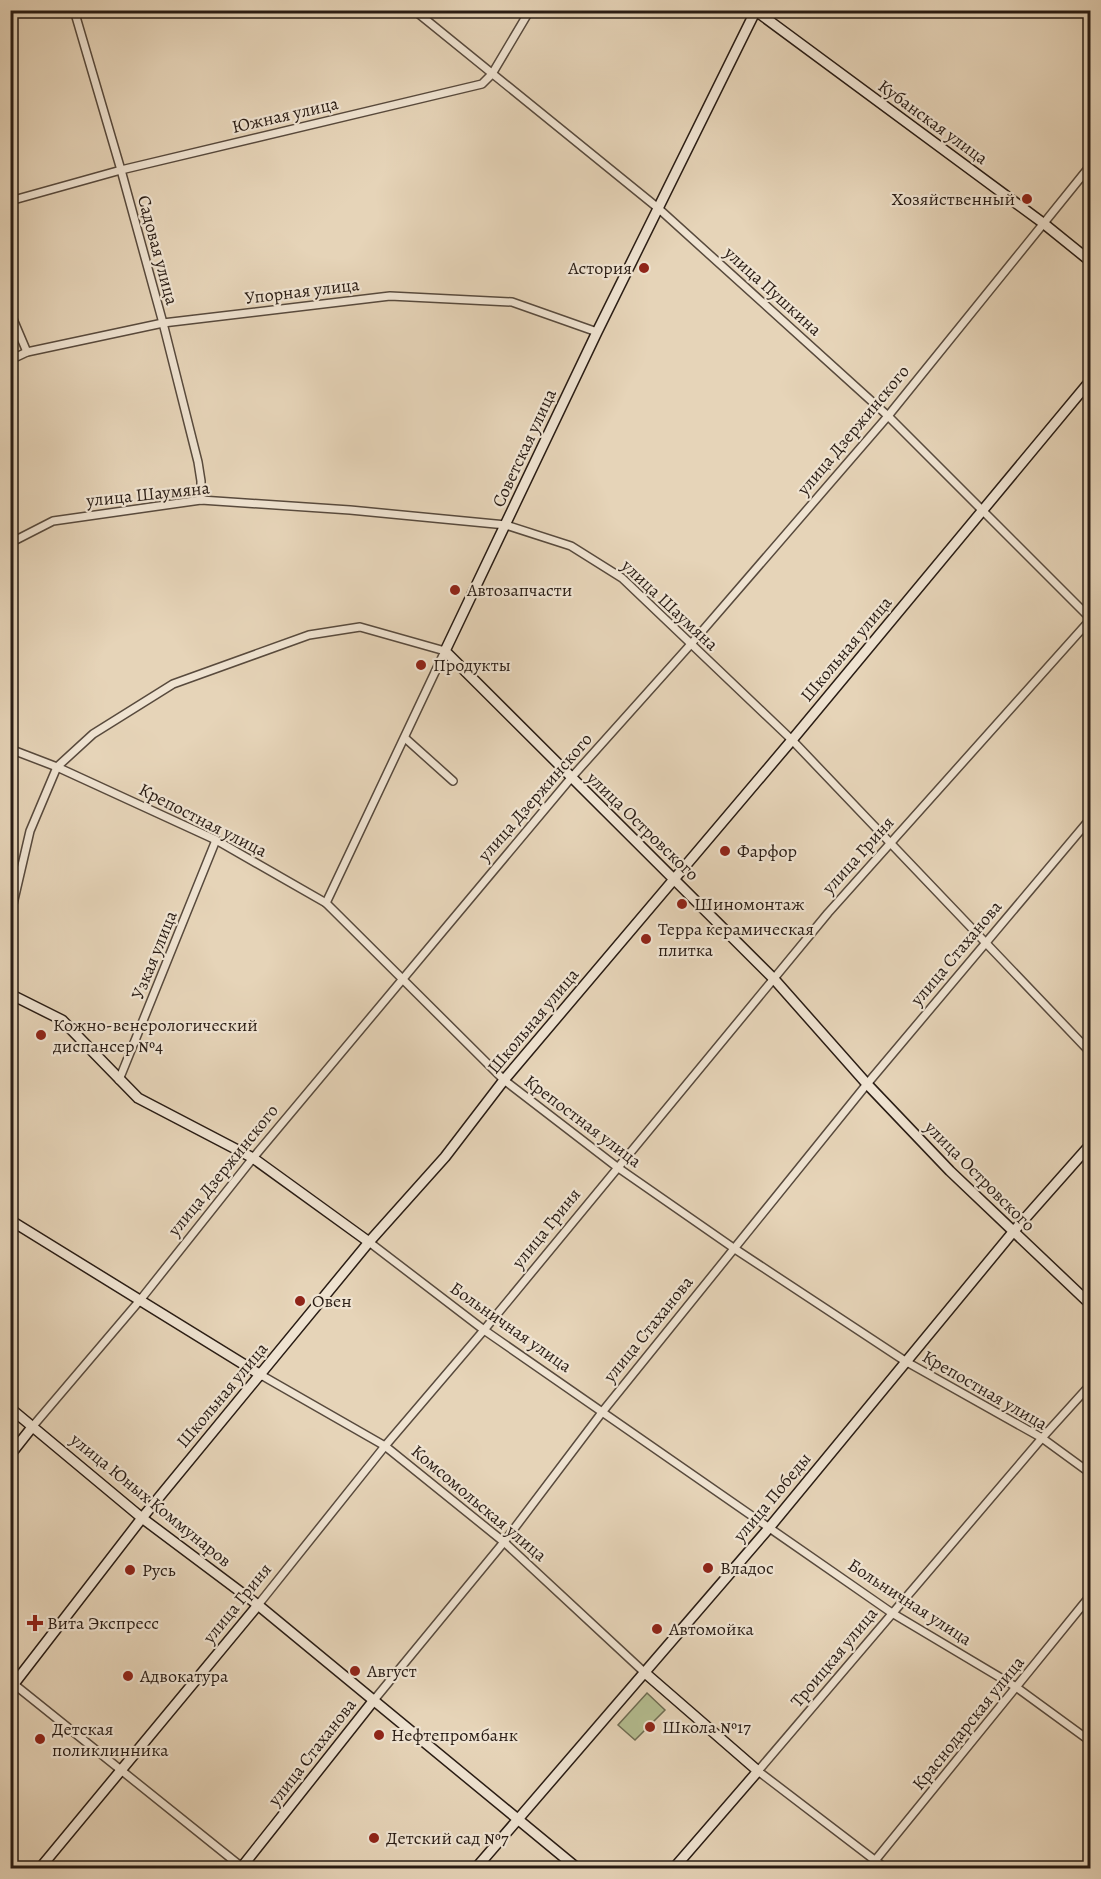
<svg xmlns="http://www.w3.org/2000/svg" width="1101" height="1879" font-family="Alegreya,serif">
  <style>
    .green { fill: #b4bd90; stroke: #6e6c52; stroke-width: 1.5 }
    .lines { fill: none; stroke-linecap: round; stroke-linejoin: round }
    .street-casing { stroke: #584a3d; stroke-width: 10 }
    .secondary-casing { stroke: #291c14; stroke-width: 12 }
    .street { stroke: #efe3d1; stroke-width: 7 }
    .secondary { stroke: #efe3d1; stroke-width: 9 }
    .poi-dot { fill: #8f2418; stroke: #efe3d1; stroke-width: 2 }
    .labels { text-anchor: middle; dominant-baseline: central; stroke-width: 4.5; stroke-linejoin: round; paint-order: stroke }
    .street-label { font-size: 18px; fill: #291c14; stroke: #efe3d1 }
    .poi-label { font-size: 18px; fill: #291c14; stroke: #efe3d1; text-anchor: start }
  </style>
  <rect width="100%" height="100%" fill="#e6d4b8"/>
  <filter id="stains"><feTurbulence type="fractalNoise" baseFrequency=".00333" numOctaves="4"/><feColorMatrix values="0 0 0 0 .2 0 0 0 0 .09 0 0 0 0 .02 0 0 0 .5 -.17"/></filter>
  <radialGradient id="worn" r=".72"><stop offset=".6" stop-color="#630" stop-opacity="0"/><stop offset="1" stop-color="#630" stop-opacity=".3"/></radialGradient>
  <path class="green" d="M647,1693l18,17 -30,30 -17,-15z"/>
  <g class="lines">
    <g class="street-casing">
      <g id="street">
        <path d="M74,10l47,160 42,153 35,139 3,19v19"/>
        <path d="M414,10l244,198 230,208 202,202"/>
        <path d="M10,201l111,-31 361,-86 10,-10 38,-64"/>
        <path d="M10,312l17,40"/>
        <path d="M10,360l17,-8 136,-29 227,-27 122,6 85,30"/>
        <path d="M10,543l43,-22 148,-21 149,10 156,15 65,21 51,32 170,162 298,312"/>
        <path d="M405,738l48,43"/>
        <path d="M10,749l47,18 159,73 110,63 178,177 113,87 118,82 170,112 137,77 48,35"/>
        <path d="M10,917l20,-86 27,-64 36,-33 80,-50 136,-49 51,-8 85,24 -119,252"/>
        <path d="M119,1080l97,-240"/>
        <path d="M369,1242l115,88 408,283 124,74 74,54"/>
        <path d="M261,1375l124,71 119,96 140,130"/>
        <path d="M33,1426l108,-127 112,-141 318,-380 120,-134 197,-228 202,-250"/>
        <path d="M258,1605l127,-159 99,-116 344,-417 262,-293"/>
        <path d="M10,1681l233,187"/>
        <path d="M374,1700l130,-158 99,-131 264,-327 223,-265"/>
        <path d="M869,1868l221,-272"/>
        <path d="M885,1868l-127,-97 284,-333 48,-53"/>
      </g>
    </g>
    <g class="secondary-casing">
      <g id="secondary">
        <path d="M756,10l-159,322 -152,319 329,328 93,105 83,87 140,133"/>
        <path d="M756,11l287,212 47,38"/>
        <path d="M10,994l52,26 76,78 115,60 116,84"/>
        <path d="M10,1220l251,155"/>
        <path d="M10,1408l132,110 116,87 319,263"/>
        <path d="M10,1455l23,-29"/>
        <path d="M644,1672l114,99 -84,97"/>
        <path d="M10,1689l132,-171 227,-276 76,-85 59,-77 288,-340 298,-359"/>
        <path d="M40,1868l218,-263"/>
        <path d="M241,1868l133,-168"/>
        <path d="M476,1868l293,-340 244,-296 77,-87"/>
      </g>
    </g>
    <use href="#street" class="street"/>
    <use href="#secondary" class="secondary"/>
  </g>
  <g class="poi-dot">
    <circle cx="1027" cy="199" r="6"/>
    <circle cx="644" cy="268" r="6"/>
    <circle cx="455" cy="590" r="6"/>
    <circle cx="421" cy="665" r="6"/>
    <circle cx="725" cy="851" r="6"/>
    <circle cx="682" cy="904" r="6"/>
    <circle cx="646" cy="939" r="6"/>
    <circle cx="41" cy="1035" r="6"/>
    <circle cx="300" cy="1301" r="6"/>
    <circle cx="708" cy="1568" r="6"/>
    <circle cx="130" cy="1570" r="6"/>
    <path d="M32 1614h6v6h6v6h-6v6h-6v-6h-6v-6h6z"/>
    <circle cx="657" cy="1629" r="6"/>
    <circle cx="355" cy="1671" r="6"/>
    <circle cx="128" cy="1676" r="6"/>
    <circle cx="650" cy="1727" r="6"/>
    <circle cx="379" cy="1735" r="6"/>
    <circle cx="40" cy="1739" r="6"/>
    <circle cx="374" cy="1838" r="6"/>
  </g>
  <g class="labels">
    <g class="street-label">
      <text transform="translate(285 115) rotate(-13)">Южная улица</text>
      <text transform="translate(933 122) rotate(36)">Кубанская улица</text>
      <text transform="translate(158 250) rotate(75)">Садовая улица</text>
      <text transform="translate(302 291) rotate(-7)">Упорная улица</text>
      <text transform="translate(773 291) rotate(42)">улица Пушкина</text>
      <text transform="translate(853 430) rotate(-50)">улица Дзержинского</text>
      <text transform="translate(524 448) rotate(-65)">Советская улица</text>
      <text transform="translate(148 494) rotate(-6)">улица Шаумяна</text>
      <text transform="translate(670 605) rotate(43)">улица Шаумяна</text>
      <text transform="translate(846 649) rotate(-50)">Школьная улица</text>
      <text transform="translate(535 797) rotate(-49)">улица Дзержинского</text>
      <text transform="translate(203 820) rotate(27)">Крепостная улица</text>
      <text transform="translate(643 826) rotate(44)">улица Островского</text>
      <text transform="translate(858 855) rotate(-48)">улица Гриня</text>
      <text transform="translate(956 953) rotate(-50)">улица Стаханова</text>
      <text transform="translate(154 955) rotate(-68)">Узкая улица</text>
      <text transform="translate(533 1021) rotate(-50)">Школьная улица</text>
      <text transform="translate(583 1121) rotate(37)">Крепостная улица</text>
      <text transform="translate(223 1170) rotate(-51)">улица Дзержинского</text>
      <text transform="translate(980 1176) rotate(45)">улица Островского</text>
      <text transform="translate(546 1228) rotate(-51)">улица Гриня</text>
      <text transform="translate(511 1327) rotate(35)">Больничная улица</text>
      <text transform="translate(648 1329) rotate(-51)">улица Стаханова</text>
      <text transform="translate(985 1390) rotate(30)">Крепостная улица</text>
      <text transform="translate(222 1395) rotate(-50)">Школьная улица</text>
      <text transform="translate(772 1497) rotate(-50)">улица Победы</text>
      <text transform="translate(151 1500) rotate(39)">улица Юных Коммунаров</text>
      <text transform="translate(479 1503) rotate(40)">Комсомольская улица</text>
      <text transform="translate(910 1602) rotate(33)">Больничная улица</text>
      <text transform="translate(237 1603) rotate(-51)">улица Гриня</text>
      <text transform="translate(834 1657) rotate(-50)">Троицкая улица</text>
      <text transform="translate(968 1723) rotate(-51)">Краснодарская улица</text>
      <text transform="translate(312 1752) rotate(-52)">улица Стаханова</text>
    </g>
    <g class="poi-label">
      <text x="1015" y="199" text-anchor="end">Хозяйственный</text>
      <text x="632" y="268" text-anchor="end">Астория</text>
      <text x="467" y="590">Автозапчасти</text>
      <text x="433" y="665">Продукты</text>
      <text x="737" y="851">Фарфор</text>
      <text x="694" y="904">Шиномонтаж</text>
      <text x="658" y="929">Терра керамическая<tspan x="658" dy="21">плитка</tspan></text>
      <text x="53" y="1025">Кожно-венерологический<tspan x="53" dy="21">диспансер №4</tspan></text>
      <text x="312" y="1301">Овен</text>
      <text x="720" y="1568">Владос</text>
      <text x="142" y="1570">Русь</text>
      <text x="47" y="1623">Вита Экспресс</text>
      <text x="669" y="1629">Автомойка</text>
      <text x="367" y="1671">Август</text>
      <text x="140" y="1676">Адвокатура</text>
      <text x="662" y="1727">Школа №17</text>
      <text x="52" y="1729">Детская<tspan x="52" dy="21">поликлинника</tspan></text>
      <text x="391" y="1735">Нефтепромбанк</text>
      <text x="386" y="1838">Детский сад №7</text>
    </g>
  </g>
  <rect width="1101" height="1879" fill="none" stroke="#e6d4b8" stroke-width="36"/>
  <rect x="12" y="12" width="1077" height="1855" fill="none" stroke="#291c14" stroke-width="3"/>
  <rect x="18" y="18" width="1065" height="1843" fill="none" stroke="#291c14" stroke-width="1.5"/>
  <rect width="100%" height="100%" filter="url(#stains)"/>
  <rect width="100%" height="100%" fill="url(#worn)"/>
</svg>
